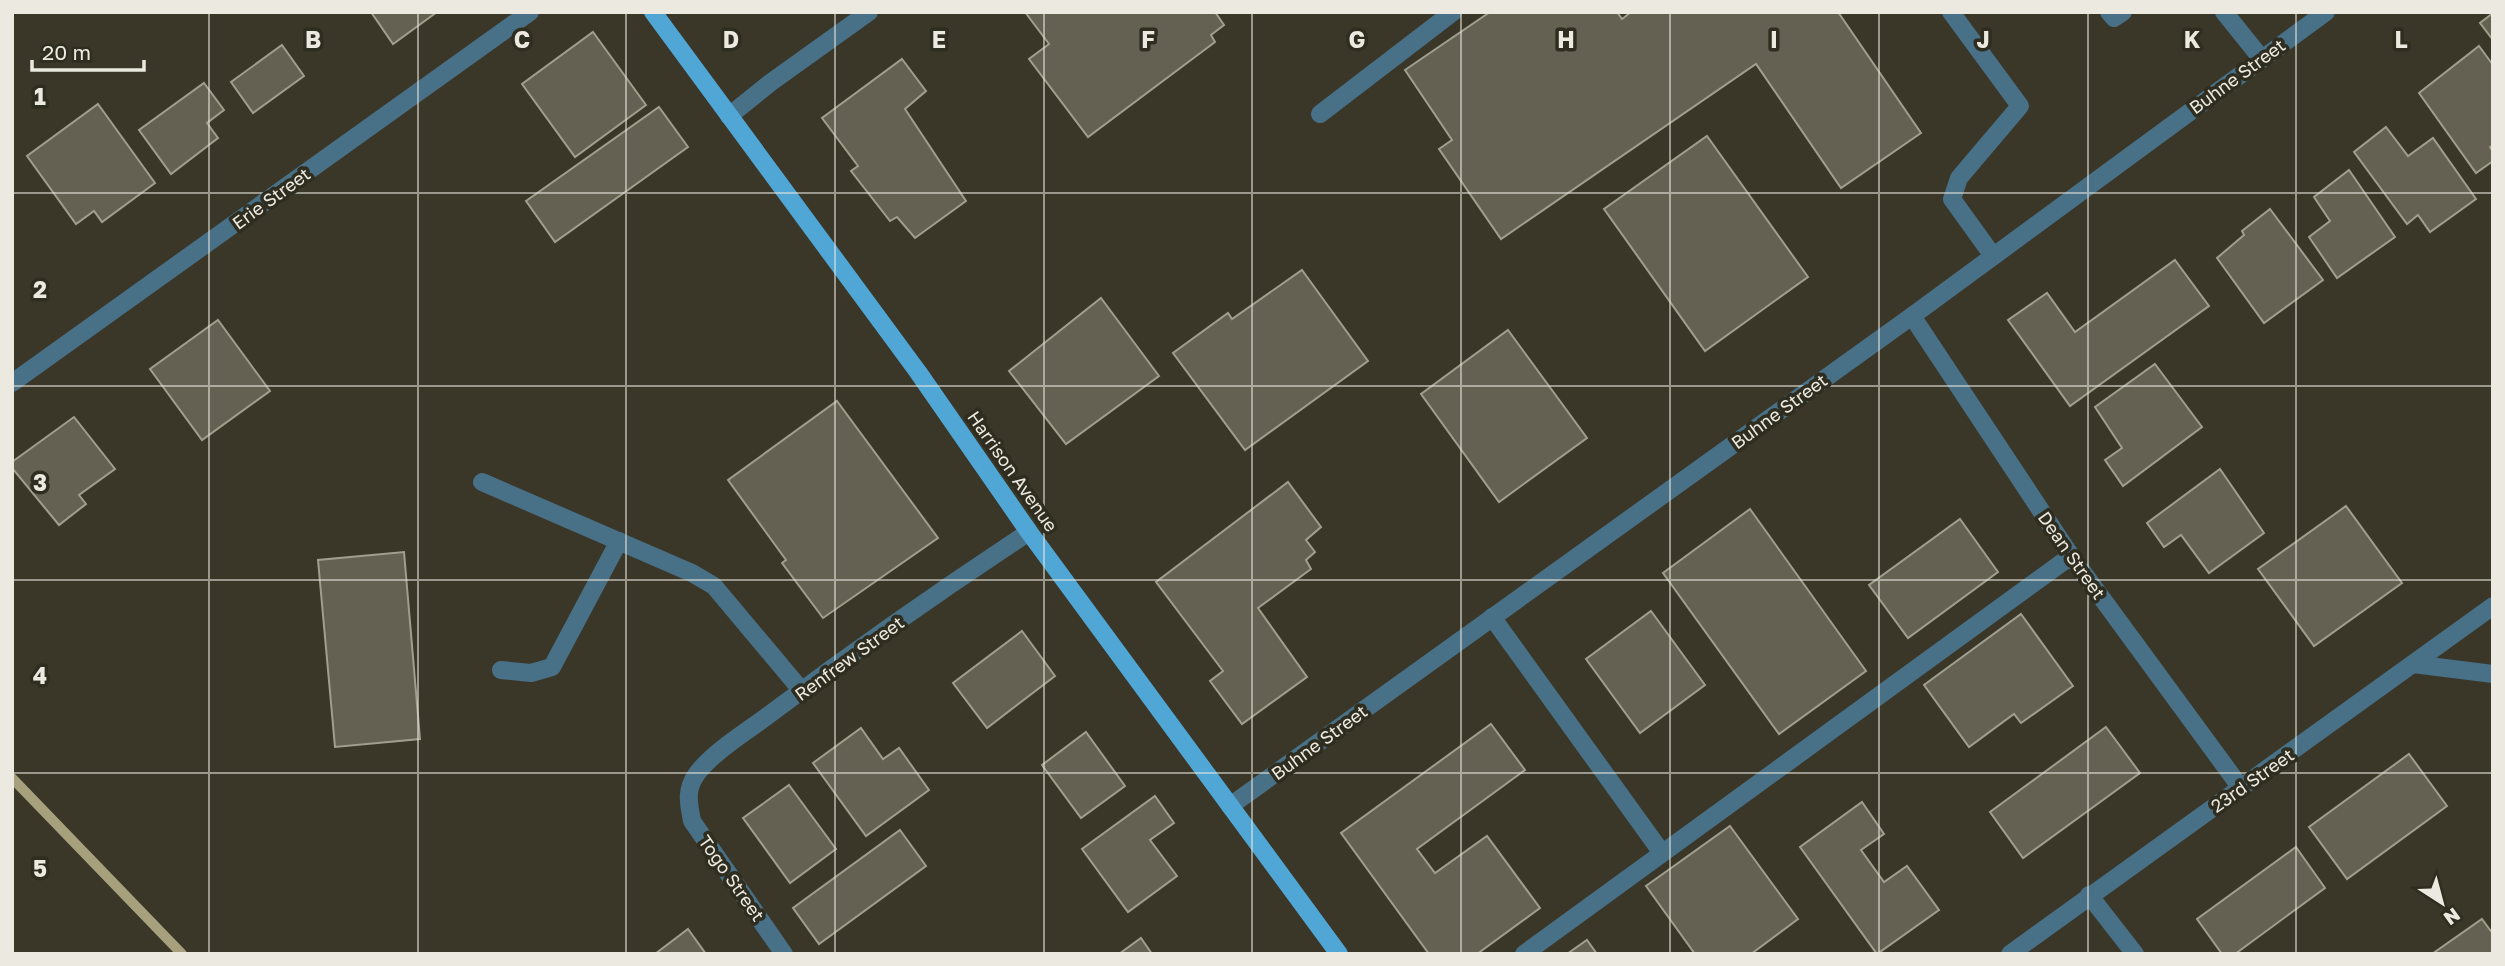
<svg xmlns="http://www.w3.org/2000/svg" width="2505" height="966" font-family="'Golos Text',sans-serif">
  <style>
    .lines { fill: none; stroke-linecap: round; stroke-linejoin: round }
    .stream { stroke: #a6a07d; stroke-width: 10 }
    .building { fill: #646152; stroke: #a09e8d; stroke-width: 2 }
    .minor { stroke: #487086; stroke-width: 18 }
    .major { stroke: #50a6d4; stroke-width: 18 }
    .grid { fill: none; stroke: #ebe9e0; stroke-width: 2; stroke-opacity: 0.55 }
    .labels { text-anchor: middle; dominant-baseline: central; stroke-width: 7; stroke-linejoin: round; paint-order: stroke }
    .street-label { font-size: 18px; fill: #ebe9e0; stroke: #2f2d1f }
    .grid-label { font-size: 23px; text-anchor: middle; font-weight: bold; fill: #ebe9e0; stroke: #2f2d1f; stroke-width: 7; stroke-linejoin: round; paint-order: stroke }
  </style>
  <rect width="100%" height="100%" fill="#3a3729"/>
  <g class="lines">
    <path class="stream" d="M12,778l170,176"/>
  </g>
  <g class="building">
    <path d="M371,12h66l-44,32z"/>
    <path d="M1025,12h190l9,13 -13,10 4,7 -127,95 -59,-78 20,-15z"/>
    <path d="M1490,12h127l5,7 9,-7h207l83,121 -80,55 -85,-124 -255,175 -62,-90 13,-9 -47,-70z"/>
    <path d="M2493,13v27l-13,-17z"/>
    <path d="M593,32l53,73 -71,52 -53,-73z"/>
    <path d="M282,45l22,31 -51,37 -22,-31z"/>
    <path d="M2479,46l14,19v80l-3,2 3,5v9l-17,12 -57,-80z"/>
    <path d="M902,59l24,32 -21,18 61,92 -51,37 -18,-21 -7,4 -39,-50 7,-5 -36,-48z"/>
    <path d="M204,83l20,27 -17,13 11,15 -47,36 -32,-44z"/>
    <path d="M98,104l57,79 -53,39 -8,-11 -18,13 -49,-68z"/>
    <path d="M659,107l29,40 -133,95 -29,-41z"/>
    <path d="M2386,127l22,29 25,-18 43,61 -46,33 -12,-17 -11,9 -53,-72z"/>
    <path d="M1707,136l101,141 -103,74 -101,-142z"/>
    <path d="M2349,170l46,67 -58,41 -28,-41 21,-16 -16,-24z"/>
    <path d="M2270,209l53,71 -59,43 -47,-65 27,-23 -2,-4z"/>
    <path d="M2175,260l34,46 -139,100 -62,-86 39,-27 28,39z"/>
    <path d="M1302,270l66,91 -123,89 -72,-97 55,-40 4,6z"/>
    <path d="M1101,298l58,78 -93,68 -57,-73z"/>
    <path d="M218,320l52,71 -68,49 -52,-71z"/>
    <path d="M1508,330l79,108 -88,64 -78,-108z"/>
    <path d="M2155,364l47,63 -79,59 -18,-26 17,-12 -27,-41z"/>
    <path d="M837,401l101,137 -115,80 -41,-55 4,-3 -58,-80z"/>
    <path d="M74,417l41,52 -36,26 7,9 -27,21 -47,-57v-6z"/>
    <path d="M2220,469l44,64 -55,40 -28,-38 -17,12 -17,-24z"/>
    <path d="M1288,482l33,45 -15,13 9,12 -9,8 5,9 -53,39 49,69 -65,47 -32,-43 13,-10 -67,-89z"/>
    <path d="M2346,506l56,77 -88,63 -56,-77z"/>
    <path d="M1750,509l116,162 -87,63 -116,-161z"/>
    <path d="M1960,519l38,53 -90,66 -39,-53z"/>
    <path d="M404,552l16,187 -85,8 -17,-187z"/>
    <path d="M1651,611l54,74 -65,48 -54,-74z"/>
    <path d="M2021,614l52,72 -52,37 -7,-9 -45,33 -45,-62z"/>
    <path d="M1022,631l33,45 -68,52 -34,-45z"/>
    <path d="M1491,724l34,46 -108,79 18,24 52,-37 53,72 -63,46h-48l-88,-121z"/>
    <path d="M2106,727l34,46 -117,85 -33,-46z"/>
    <path d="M861,728l22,31 16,-11 30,42 -63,46 -53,-73z"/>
    <path d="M1086,732l39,54 -44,32 -39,-53z"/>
    <path d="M2409,754l38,52 -100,73 -38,-52z"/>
    <path d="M789,785l47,64 -46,34 -47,-65z"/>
    <path d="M1155,796l19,27 -24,17 27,36 -49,36 -46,-63z"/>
    <path d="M1862,802l22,32 -23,16 23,32 23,-16 32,44 -62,44 -77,-107z"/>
    <path d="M1730,826l68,93 -47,35h-56l-49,-68z"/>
    <path d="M900,830l26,36 -107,78 -26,-36z"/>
    <path d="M2296,847l29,41 -90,66h-13l-25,-35z"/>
    <path d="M2482,919l11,15v20h-61z"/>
    <path d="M688,929l18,25h-51z"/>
    <path d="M1141,938l11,16h-33z"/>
    <path d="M1587,940l10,14h-30z"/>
  </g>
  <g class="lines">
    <g class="minor">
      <path d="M1951,12l69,94 -61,72 -7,21 41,57"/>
      <path d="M2109,12l5,6 9,-6"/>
      <path d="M2224,12l37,46"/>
      <path d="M1320,114l133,-102"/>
      <path d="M729,116l41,-33 99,-71"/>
      <path d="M1912,316l159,240 170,232"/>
      <path d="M12,383l518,-371"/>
      <path d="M482,482l210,91 22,13 88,105"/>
      <path d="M1492,617l170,236"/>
      <path d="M2413,664l80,10"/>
      <path d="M501,670l30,3 21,-6 67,-126"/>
      <path d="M1230,806l682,-490 414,-304"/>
      <path d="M2089,895l46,59"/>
      <path d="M784,954l-92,-133c-3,-17 -7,-30 4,-46 15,-22 52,-44 74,-61 84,-63 171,-124 259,-182"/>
      <path d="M1524,954l547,-398"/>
      <path d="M2010,954l483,-348"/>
    </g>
    <path class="major" d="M653,12l265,360 111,160 310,422"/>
  </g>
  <path class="grid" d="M209,12v942M418,12v942M626,12v942M835,12v942M1044,12v942M1252,12v942M1461,12v942M1670,12v942M1879,12v942M2088,12v942M2296,12v942M12,193h2481M12,386h2481M12,580h2481M12,773h2481"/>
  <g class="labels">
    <g class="street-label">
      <text transform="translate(2237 76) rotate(-36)">Buhne Street</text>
      <text transform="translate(271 198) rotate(-36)">Erie Street</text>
      <text transform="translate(1779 411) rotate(-36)">Buhne Street</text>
      <text transform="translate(1013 471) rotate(55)">Harrison Avenue</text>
      <text transform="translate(2072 555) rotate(55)">Dean Street</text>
      <text transform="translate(849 658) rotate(-36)">Renfrew Street</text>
      <text transform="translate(1319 742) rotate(-36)">Buhne Street</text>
      <text transform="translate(2252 780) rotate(-35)">23rd Street</text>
      <text transform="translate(732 878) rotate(55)">Togo Street</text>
    </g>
  </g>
  <g class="grid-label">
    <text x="313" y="48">B</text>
    <text x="522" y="48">C</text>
    <text x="731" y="48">D</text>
    <text x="939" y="48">E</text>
    <text x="1148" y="48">F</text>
    <text x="1357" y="48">G</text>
    <text x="1566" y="48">H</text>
    <text x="1774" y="48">I</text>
    <text x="1983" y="48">J</text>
    <text x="2192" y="48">K</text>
    <text x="2401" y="48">L</text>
    <text x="40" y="105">1</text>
    <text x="40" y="298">2</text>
    <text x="40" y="491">3</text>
    <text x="40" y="684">4</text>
    <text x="40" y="877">5</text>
  </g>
  <rect width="2505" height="966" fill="none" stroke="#ebe9e0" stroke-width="28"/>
  <g transform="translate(2442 903) rotate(144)" stroke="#2f2d1f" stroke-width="5" paint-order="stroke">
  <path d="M0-5L12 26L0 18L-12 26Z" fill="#ebe9e0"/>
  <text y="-10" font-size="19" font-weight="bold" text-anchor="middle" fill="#ebe9e0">N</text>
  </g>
  <path d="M32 60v10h112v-10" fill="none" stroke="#ebe9e0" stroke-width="3.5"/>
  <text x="42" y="60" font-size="21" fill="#ebe9e0" stroke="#2f2d1f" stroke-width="5" paint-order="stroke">20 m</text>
</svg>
